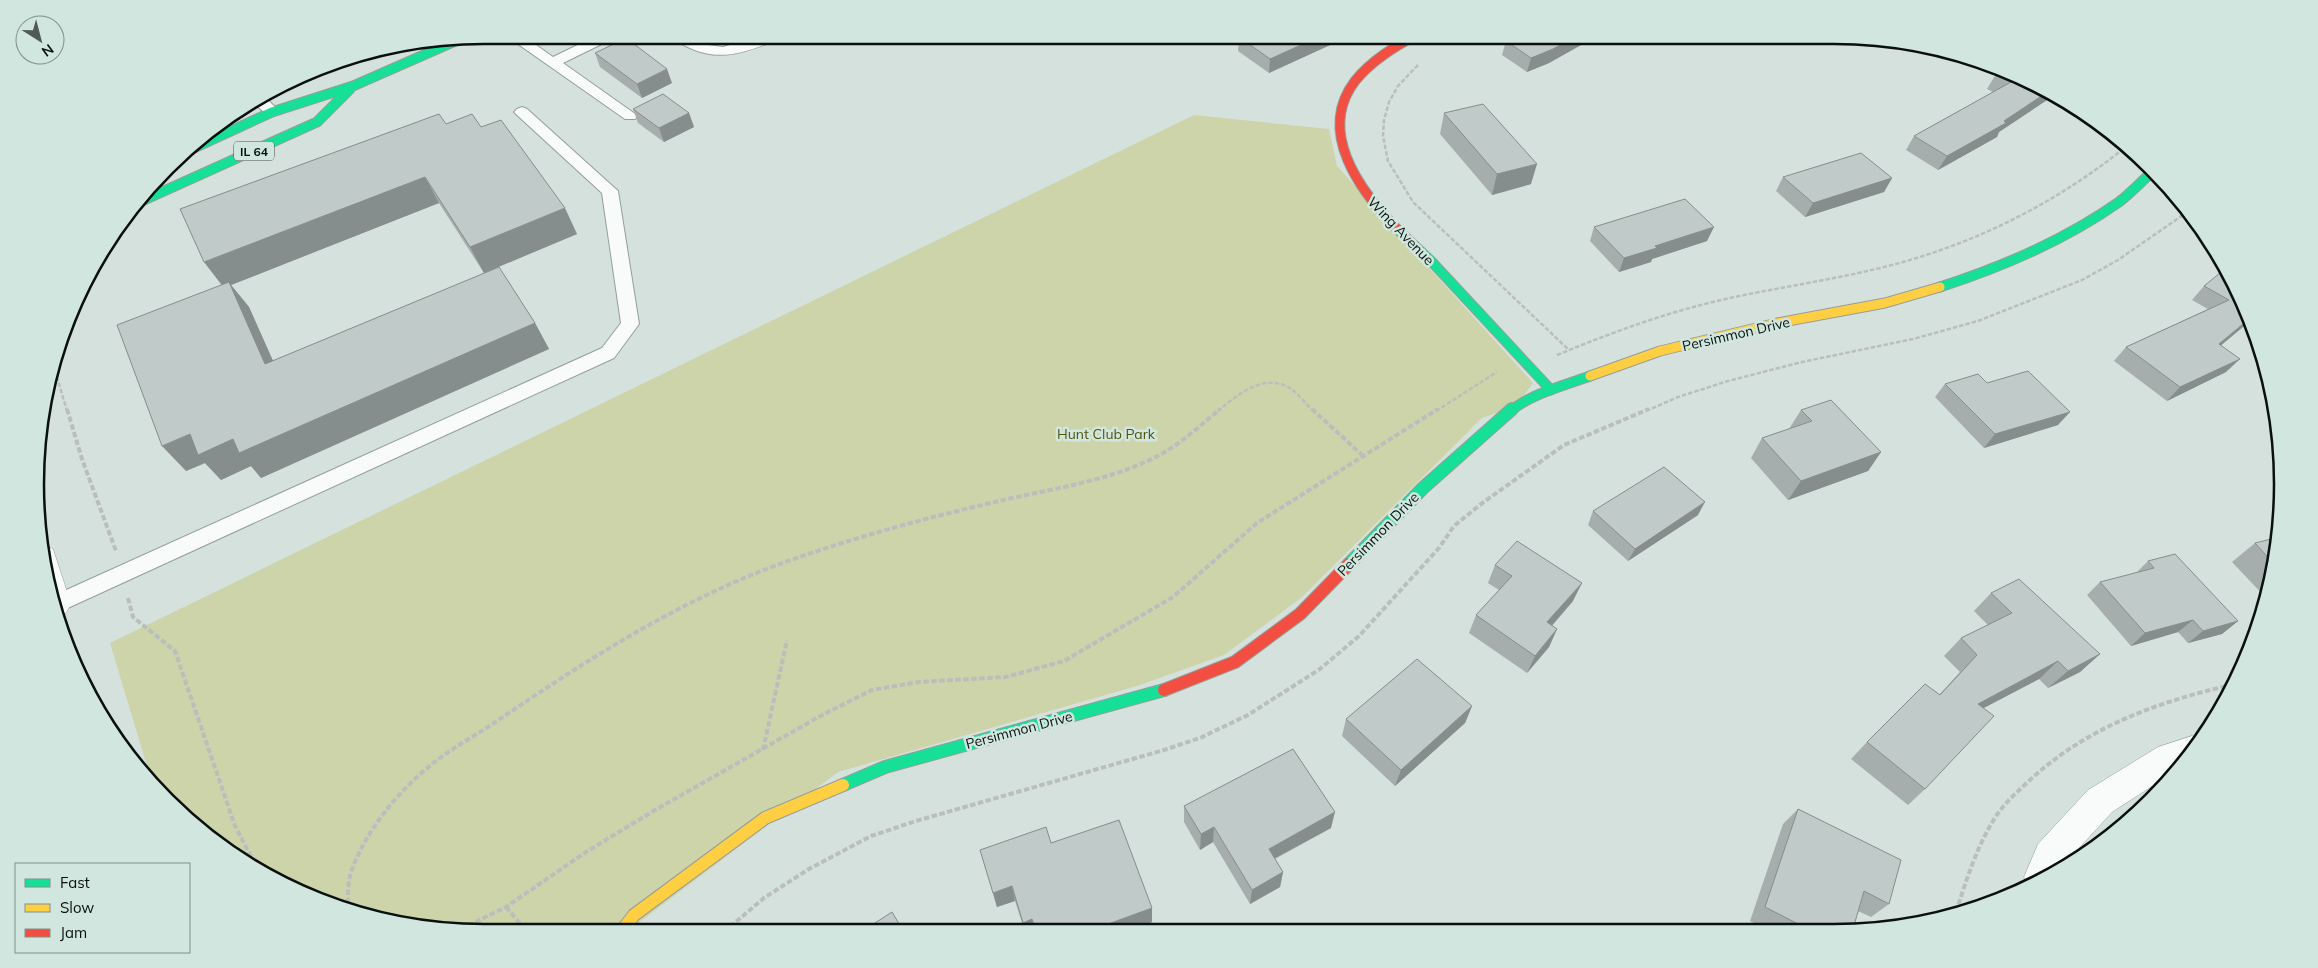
<svg xmlns="http://www.w3.org/2000/svg" width="2318" height="968" font-family="Mulish,sans-serif">
  <style>
    .green { fill: #cdd4aa }
    .lines { fill: none; stroke-linecap: round; stroke-linejoin: round }
    .lane-casing { stroke: #959e9a; stroke-width: 2 }
    .street-casing { stroke: #959e9a; stroke-width: 1 }
    .fast-far1-casing { stroke: #959e9a; stroke-width: 11 }
    .fast-casing { stroke: #959e9a; stroke-width: 14 }
    .slow-far1-casing { stroke: #959e9a; stroke-width: 11 }
    .slow-casing { stroke: #959e9a; stroke-width: 14 }
    .jam-far1-casing { stroke: #959e9a; stroke-width: 11 }
    .jam-casing { stroke: #959e9a; stroke-width: 14 }
    .path-far1 { stroke: #babebc; stroke-width: 2.5; stroke-dasharray: 4.5 2; stroke-linecap: butt }
    .path { stroke: #babebc; stroke-width: 4; stroke-dasharray: 5.5 2.5; stroke-linecap: butt }
    .lane { fill: #f9fafa; fill-rule: evenodd }
    .street { fill: #f9fafa; fill-rule: evenodd }
    .fast-far1 { stroke: #16e098; stroke-width: 9 }
    .fast { stroke: #16e098; stroke-width: 12 }
    .slow-far1 { stroke: #ffcf43; stroke-width: 9 }
    .slow { stroke: #ffcf43; stroke-width: 12 }
    .jam-far1 { stroke: #f24e42; stroke-width: 9 }
    .jam { stroke: #f24e42; stroke-width: 12 }
    .wall { fill: #a5aead }
    .shaded-wall { fill: #868d8d }
    .building { fill: #c0cac9; stroke: #868d8d }
    .labels { text-anchor: middle; dominant-baseline: central; stroke-width: 5; stroke-linejoin: round; paint-order: stroke }
    .shield { fill: #d0e6de; stroke: #45504c; stroke-width: 1 }
    .shield-label { font-size: 12px; font-weight: bold; fill: #09100e }
    .street-label { font-size: 14px; fill: #09100e; stroke: #d0e6de }
    .park-label { font-size: 14px; fill: #53540a; stroke: #d0e6de }
    .rim { fill: none; stroke: #09100e; stroke-width: 2.5 }
  </style>
  <rect width="100%" height="100%" fill="#d5e1dd"/>
  <path class="green" d="M1194,115l135,14 8,37 196,217 -17,23 -34,12 -181,180 -77,57 -87,31 -299,86 -213,161h-141l-144,-24 -130,-69 -57,-54 -43,-143z"/>
  <g class="lines">
    <g class="lane-casing">
      <g id="lane">
        <path d="M505,35h17l31,22 45,-22h18l-2,3 -51,25 75,53 -3,3h-10z"/>
        <path d="M671,35h17l20,10 15,2 41,-12h10l2,3 -2,3c-28,11 -54,21 -84,7 -7,-3 -15,-7 -19,-13z"/>
        <path d="M262,94l18,18 -3,3h-10l-15,-14z"/>
        <path d="M522,107l5,2 91,82 21,133 -25,34 -555,254 -6,-16 549,-248 19,-25 -19,-130 -85,-78 -3,-3 3,-3z"/>
      </g>
    </g>
    <g class="street-casing">
      <g id="street">
        <path d="M43,545l10,4 18,55 -5,9 -6,2 -16,-44z"/>
        <path d="M2192,736l10,4 -28,32 -62,40 -43,47 -42,26 -3,-8 14,-33 50,-54 70,-43z"/>
      </g>
    </g>
    <g class="fast-far1-casing">
      <g id="fast-far1">
        <path d="M183,153l89,-41 81,-26 107,-47"/>
        <path d="M144,200l173,-78 33,-33"/>
        <path d="M1397,229l35,33 119,128"/>
        <path d="M1940,287c62,-20 125,-47 179,-85 12,-9 23,-21 34,-31"/>
        <path d="M1511,411c19,-17 55,-26 79,-35"/>
      </g>
    </g>
    <g class="fast-casing">
      <g id="fast">
        <path d="M1349,564l74,-76 89,-79"/>
        <path d="M843,785l42,-18 279,-77"/>
      </g>
    </g>
    <g class="slow-far1-casing">
      <path id="slow-far1" d="M1590,376l70,-25 117,-28 108,-20 55,-16"/>
    </g>
    <g class="slow-casing">
      <path id="slow" d="M620,933l14,-18 131,-97 78,-33"/>
    </g>
    <g class="jam-far1-casing">
      <path id="jam-far1" d="M1397,229c-36,-37 -81,-97 -42,-148 16,-20 39,-34 61,-46"/>
    </g>
    <g class="jam-casing">
      <path id="jam" d="M1164,690l71,-28 65,-48 49,-50"/>
    </g>
    <g class="path-far1">
      <path d="M1418,65l-20,21 -9,16 -5,18 -1,16 5,25 25,41 156,148"/>
      <path d="M1557,355c56,-23 113,-44 173,-57 65,-14 132,-22 196,-43 74,-24 142,-61 202,-110"/>
      <path d="M53,364l14,47"/>
      <path d="M1218,411c18,-15 41,-35 66,-26 10,3 21,18 29,26"/>
      <path d="M1436,411l61,-39"/>
      <path d="M1646,411l32,-14 50,-16 74,-19 111,-23 65,-18 104,-41 36,-20 65,-45"/>
    </g>
    <g class="path">
      <path d="M67,409l15,50 34,92"/>
      <path d="M1312,409l50,46"/>
      <path d="M128,598l5,19 42,34 60,175 20,38"/>
      <path d="M763,750l24,-110"/>
      <path d="M506,907l22,26"/>
      <path d="M348,911c0,-14 -1,-28 4,-42 15,-39 46,-78 79,-104 17,-14 38,-26 57,-38 96,-65 193,-129 303,-167 68,-24 139,-43 208,-59 51,-12 105,-19 153,-42 25,-12 47,-32 68,-50"/>
      <path d="M1956,912c10,-31 20,-63 37,-91 10,-17 24,-29 38,-42 57,-52 126,-77 200,-94"/>
      <path d="M461,929l45,-22 80,-55 69,-42 169,-96 48,-24 47,-8 87,-5 58,-16 109,-64 84,-74 181,-114"/>
      <path d="M724,932l40,-34 45,-29 62,-33 45,-15 248,-71 36,-12 48,-23 72,-46 39,-33 80,-88 15,-22 27,-22 83,-59 85,-36"/>
    </g>
    <use href="#lane" class="lane"/>
    <use href="#street" class="street"/>
    <use href="#fast-far1" class="fast-far1"/>
    <use href="#fast" class="fast"/>
    <use href="#slow-far1" class="slow-far1"/>
    <use href="#slow" class="slow"/>
    <use href="#jam-far1" class="jam-far1"/>
    <use href="#jam" class="jam"/>
  </g>
  <g class="wall">
    <path d="M1244,35h108l-83,38 -31,-22 1,-14z"/>
    <path d="M1506,41l75,4 -32,18 -22,9 -25,-17z"/>
    <path d="M595,53l77,30 -30,15 -42,-31z"/>
    <path d="M2003,70l56,25 -3,-1 -57,38 -2,5 -59,33 -32,-20 8,-14 79,-44 -6,-3 9,-15z"/>
    <path d="M633,109l56,4 5,14 -30,15 -26,-19z"/>
    <path d="M1444,113l87,71 -39,11 -52,-61z"/>
    <path d="M446,124l35,3 96,107 -93,39 -45,-70 -208,82 18,22 24,54 262,-38 14,26 -288,129 -10,-12 -30,14 -16,-17 -19,8 36,-187z"/>
    <path d="M1783,177l109,1 -8,14 -79,25 -29,-26z"/>
    <path d="M1594,227l113,14 -55,18 -1,3 -32,10 -29,-31z"/>
    <path d="M2237,285l13,36 -29,24 5,27 -59,29 -53,-40 12,-14 82,-38 -16,-9 12,-14z"/>
    <path d="M1987,383l71,42 -74,23 -49,-51 10,-13z"/>
    <path d="M1801,410l80,42 -13,19 -80,29 -37,-42 11,-20 27,-9z"/>
    <path d="M1593,511l105,4 -70,46 -40,-36z"/>
    <path d="M2279,542l-13,56 -34,-36 23,-19z"/>
    <path d="M2148,561l90,60 -16,13 -34,9 -10,-11 -47,14 -44,-51 13,-13 36,-9z"/>
    <path d="M1495,565l78,36 -21,25 5,3 -8,18 -22,26 -58,-40 7,-18 23,-25 -11,-7z"/>
    <path d="M1991,593l109,61 -20,18 -32,16 -9,-9 -56,29 -58,81 -17,16 -57,-46 16,-17 72,-47 21,-23 -16,-16 17,-18 27,-13 -14,-14z"/>
    <path d="M1472,706l-7,17 -70,63 -53,-50 4,-17z"/>
    <path d="M1184,806l147,22 -56,31 8,13 -3,15 -30,17 -37,-62 -13,8 -16,-28z"/>
    <path d="M1798,809l91,95 -18,13 -13,-6 -5,18h-86l-17,-8 33,-97z"/>
    <path d="M1051,843l101,79 -25,9 -102,1 -10,-31 -18,6 -17,-57z"/>
  </g>
  <g class="shaded-wall">
    <path d="M1323,35h29l-83,38 1,-14z"/>
    <path d="M1578,35h6l-3,10 -32,18 -22,9 4,-14z"/>
    <path d="M667,69l5,14 -30,15 -5,-14z"/>
    <path d="M2049,91l7,3 -57,38 -2,5 -59,33 9,-14 57,-35z"/>
    <path d="M689,113l5,14 -30,15 -5,-14z"/>
    <path d="M1537,164l-6,20 -39,11 5,-21z"/>
    <path d="M425,177l14,26 -208,82 18,22 37,83 -21,-26 -41,-76 -20,-26z"/>
    <path d="M1892,178l-8,14 -79,25 8,-14z"/>
    <path d="M565,208l12,26 -93,39 -14,-26z"/>
    <path d="M1714,227l-7,14 -55,18 -1,3 -32,10 5,-14 31,-12z"/>
    <path d="M2249,319l1,2 -44,37 13,-14z"/>
    <path d="M535,323l14,26 -288,129 -10,-12 -30,14 -16,-17 -19,8 -24,-25 28,-12 43,5z"/>
    <path d="M2240,359l-14,13 -59,29 13,-14z"/>
    <path d="M2070,412l-12,13 -74,23 11,-14z"/>
    <path d="M1881,452l-13,19 -80,29 13,-19z"/>
    <path d="M1705,502l-7,13 -70,46 7,-12z"/>
    <path d="M1582,583l-9,18 -34,39 8,-18z"/>
    <path d="M2193,620l-15,12 -47,14 14,-13z"/>
    <path d="M2238,621l-16,13 -34,9 15,-12z"/>
    <path d="M1557,629l-8,18 -22,26 8,-17z"/>
    <path d="M2100,654l-20,18 -32,16 20,-17z"/>
    <path d="M2058,661l-19,18 -80,42 19,-17z"/>
    <path d="M1472,706l-7,17 -70,63 6,-16z"/>
    <path d="M1335,812l-4,16 -65,35 3,-14z"/>
    <path d="M1214,827l-1,15 -13,8 1,-16z"/>
    <path d="M1283,872l-3,15 -30,17 2,-14z"/>
    <path d="M1012,886l3,15 -18,6 -4,-14z"/>
    <path d="M1152,908v14l-25,9h-38z"/>
    <path d="M1032,919l3,12 -10,1 -2,-9z"/>
  </g>
  <g class="building">
    <path d="M1244,35h79l-53,24 -31,-22z"/>
    <path d="M1519,35h59l-25,14 -22,9 -25,-17z"/>
    <path d="M626,38l41,31 -30,15 -42,-31z"/>
    <path d="M2003,70l46,21 -45,30 2,2 -59,33 -33,-20 97,-54 -15,-8z"/>
    <path d="M663,94l26,19 -30,15 -26,-19z"/>
    <path d="M1483,104l54,60 -40,10 -53,-61z"/>
    <path d="M439,114l7,10 26,-10 9,13 20,-7 64,88 -95,39 -45,-70 -221,85 -24,-53z"/>
    <path d="M1861,153l31,25 -79,25 -30,-26z"/>
    <path d="M1685,199l29,28 -59,19 2,2 -33,10 -30,-31z"/>
    <path d="M499,267l36,56 -296,130 -6,-14 -35,16 -8,-21 -28,12 -45,-121 112,-43 36,82z"/>
    <path d="M2226,268l11,17 12,34 -30,25 21,15 -60,28 -54,-40 103,-47 -25,-14z"/>
    <path d="M2028,371l42,41 -75,22 -50,-50 33,-10 9,9z"/>
    <path d="M1831,400l50,52 -80,29 -39,-43 50,-17 -11,-11z"/>
    <path d="M1664,467l41,35 -70,47 -42,-38z"/>
    <path d="M2279,537v5l-5,22 -19,-21z"/>
    <path d="M1517,541l65,42 -35,39 10,7 -22,27 -59,-41 36,-39 -17,-11z"/>
    <path d="M2175,554l63,67 -35,10 -10,-11 -48,13 -45,-51 54,-14 -6,-7z"/>
    <path d="M2019,579l81,75 -32,17 -10,-10 -80,43 16,12 -69,73 -58,-47 58,-58 15,11 37,-40 -16,-17 51,-25 -21,-20z"/>
    <path d="M1417,659l55,47 -71,64 -55,-51z"/>
    <path d="M1293,749l42,63 -66,37 14,23 -31,18 -38,-63 -13,7 -17,-28z"/>
    <path d="M1798,809l103,51 -12,44 -25,-13 -11,38h-45l-43,-22z"/>
    <path d="M1119,820l33,88 -63,23h-53l-4,-12 -9,4 -11,-37 -19,7 -13,-43 66,-23 5,16z"/>
    <path d="M892,912l12,20h-43z"/>
  </g>
  <g class="labels">
    <rect class="shield" x="234" y="141.5" width="40" height="19" rx="4"/>
    <g class="shield-label">
      <text x="254" y="151">IL 64</text>
    </g>
    <g class="street-label">
      <text transform="translate(1401 231) rotate(46)">Wing Avenue</text>
      <text transform="translate(1736 334) rotate(-13)">Persimmon Drive</text>
      <text transform="translate(1378 534) rotate(-46)">Persimmon Drive</text>
      <text transform="translate(1019 730) rotate(-15)">Persimmon Drive</text>
    </g>
    <g class="park-label">
      <text x="1106" y="434">Hunt Club Park</text>
    </g>
  </g>
  <path d="M0 0H2318V968H0ZM484 44H1834A440 440 0 0 1 2274 484V484A440 440 0 0 1 1834 924H484A440 440 0 0 1 44 484V484A440 440 0 0 1 484 44Z" fill="#d0e6de" fill-rule="evenodd"/>
  <path class="rim" d="M484 44H1834A440 440 0 0 1 2274 484V484A440 440 0 0 1 1834 924H484A440 440 0 0 1 44 484V484A440 440 0 0 1 484 44Z"/>
  <rect x="15" y="863" width="175" height="90" fill="#d0e6de" stroke="#80908b"/>
  <rect x="25" y="879" width="25" height="8" fill="#16e098" stroke="#80908b"/>
  <text x="60" y="888" font-size="15" fill="#09100e">Fast</text>
  <rect x="25" y="904" width="25" height="8" fill="#ffcf43" stroke="#80908b"/>
  <text x="60" y="913" font-size="15" fill="#09100e">Slow</text>
  <rect x="25" y="929" width="25" height="8" fill="#f24e42" stroke="#80908b"/>
  <text x="60" y="938" font-size="15" fill="#09100e">Jam</text>
  <g transform="translate(40 40) rotate(144)"><circle r="24" fill="#d0e6de" stroke="#80908b"/>
  <path d="M0-4L9 19L0 12L-9 19Z" fill="#505956"/>
  <text y="-8" font-size="14" font-weight="bold" text-anchor="middle" fill="#09100e">N</text>
  </g>
</svg>
